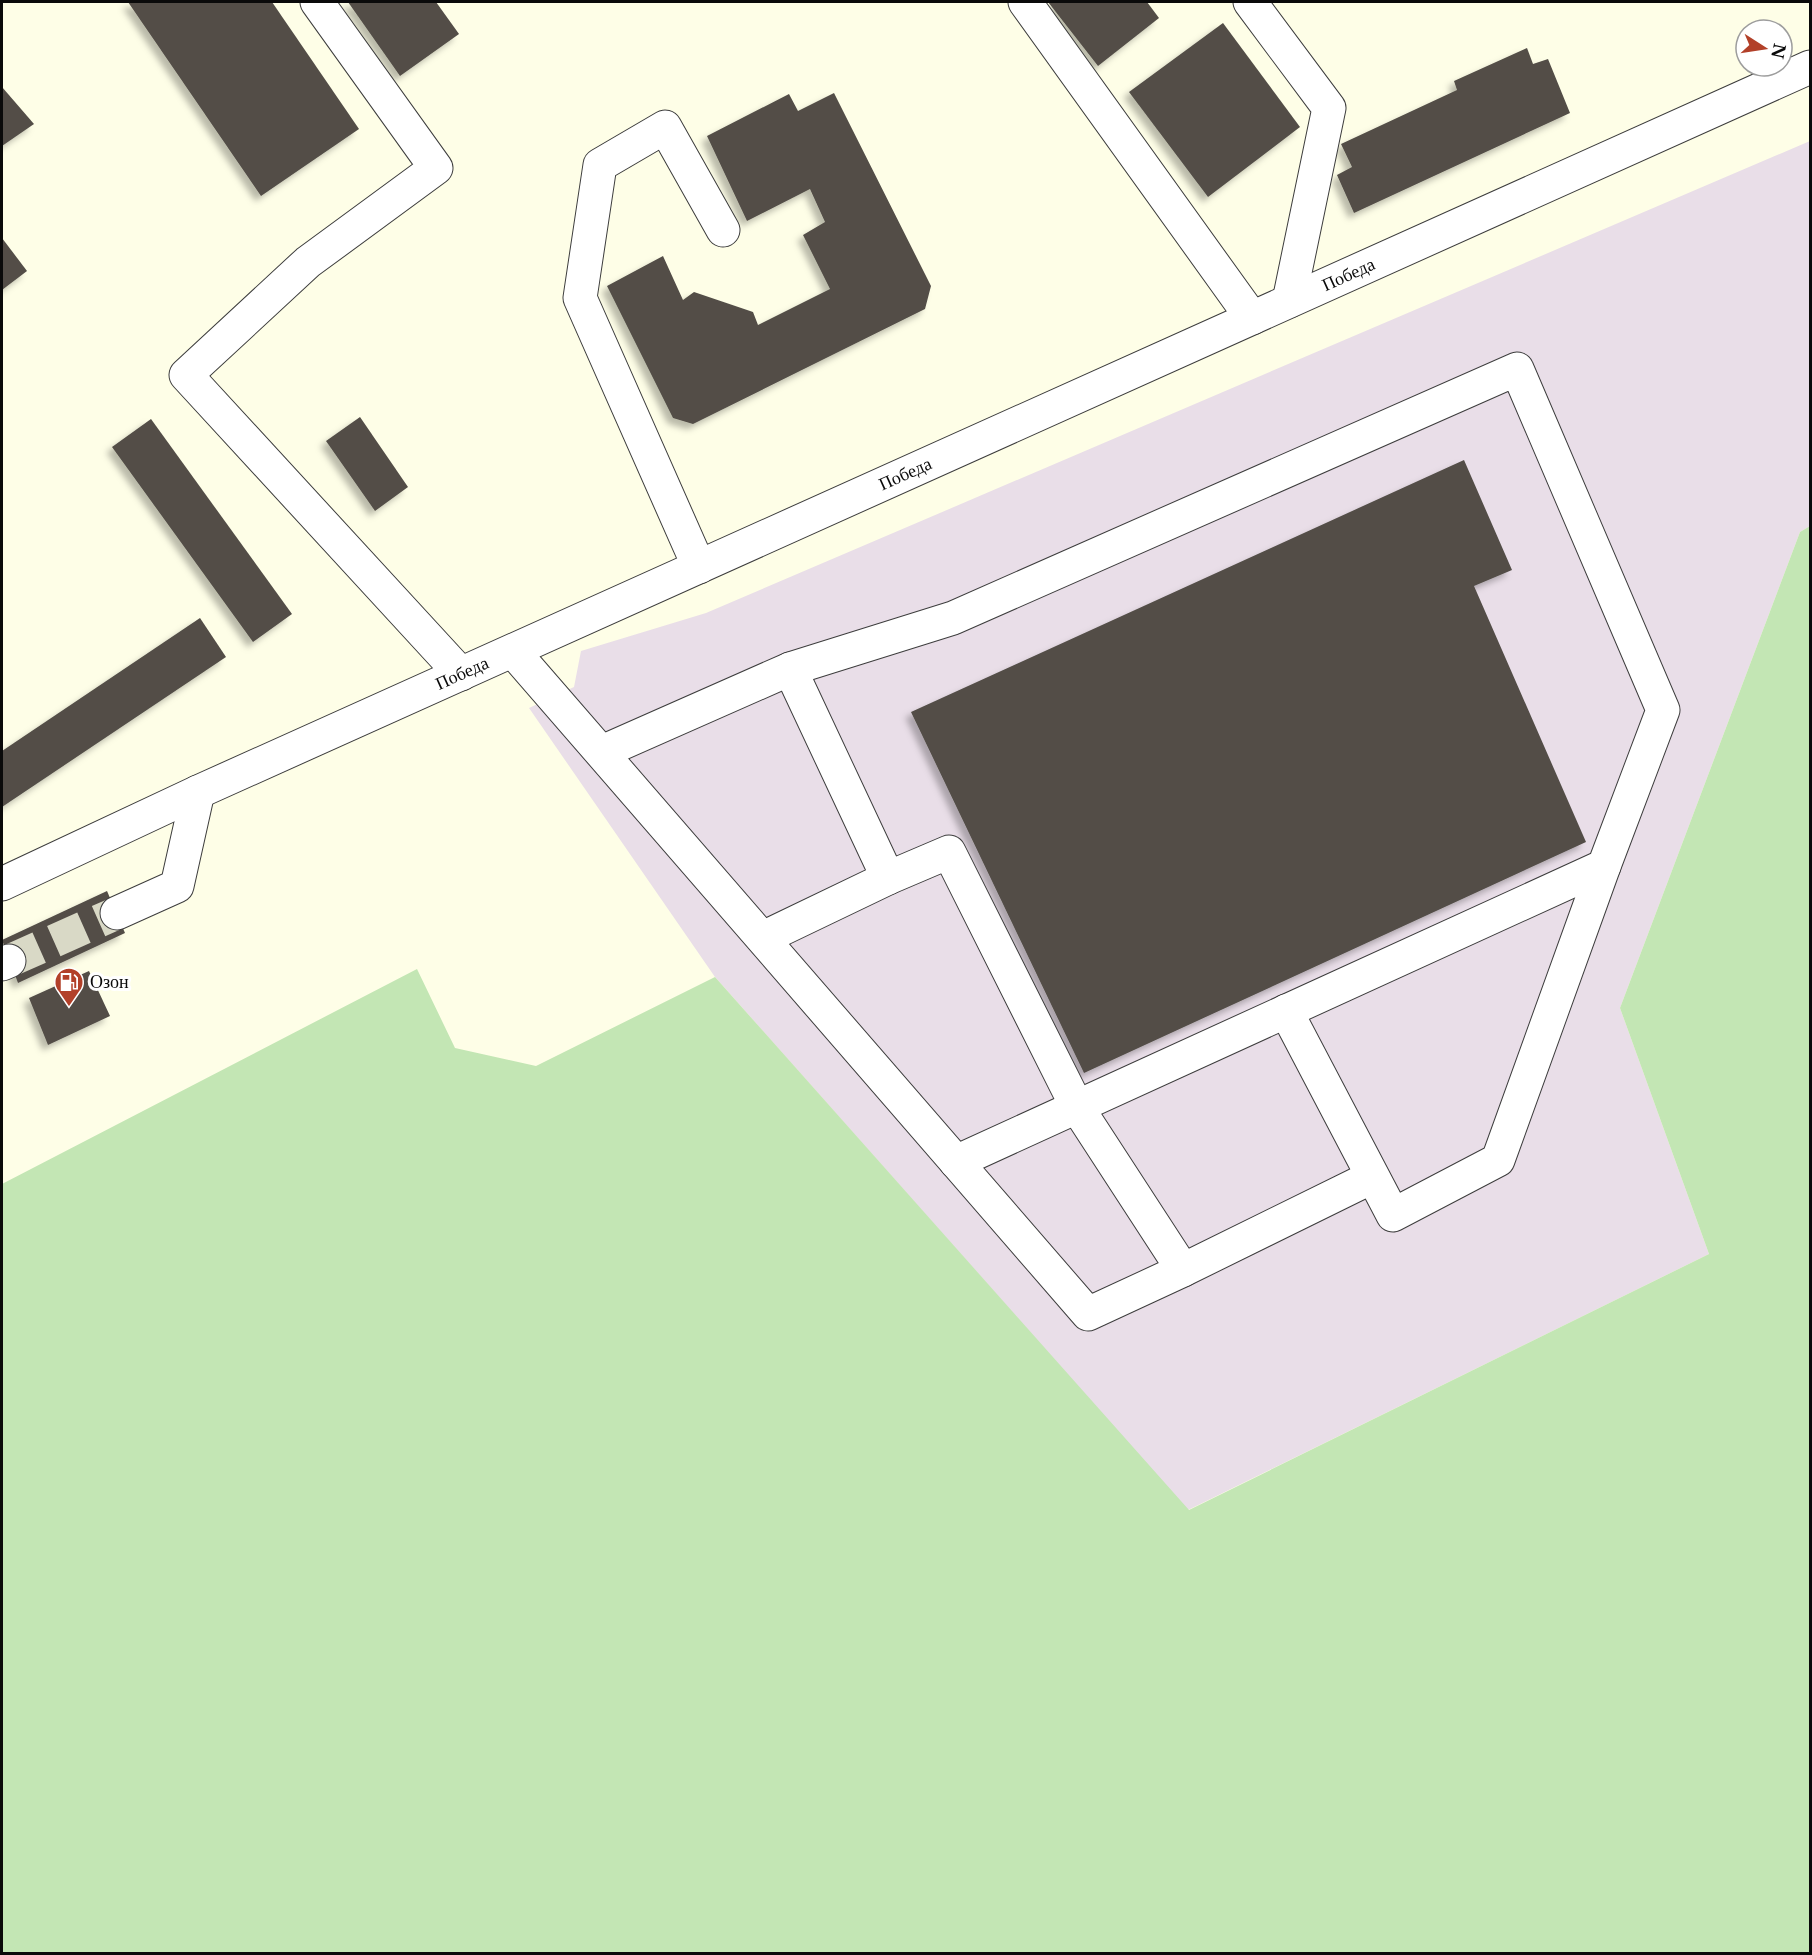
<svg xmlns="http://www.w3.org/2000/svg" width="1812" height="1955" font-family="'Libre Baskerville',serif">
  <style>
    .industrial { fill: #e9dee8 }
    .green { fill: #c3e6b4 }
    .building { fill: #524d47; filter: url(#shadow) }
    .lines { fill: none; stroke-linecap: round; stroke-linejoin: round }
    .minor-tunnel { stroke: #d9d9c6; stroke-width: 33; stroke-dasharray: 33 16; stroke-linecap: butt }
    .minor-casing { stroke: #3d3d3d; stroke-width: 35 }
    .minor { stroke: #fff; stroke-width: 33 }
    .labels { text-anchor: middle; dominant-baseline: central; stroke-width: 6; stroke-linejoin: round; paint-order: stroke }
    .street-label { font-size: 18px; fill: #0a0a0a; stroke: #fff }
    .poi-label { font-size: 18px; fill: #0a0a0a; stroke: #fff; text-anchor: start }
  </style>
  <defs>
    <filter id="shadow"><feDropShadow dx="-5.5" dy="5.5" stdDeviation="3" flood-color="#0004"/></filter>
  </defs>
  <rect width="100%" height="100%" fill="#fefee7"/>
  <path class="industrial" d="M1810,141v385l-10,6 -180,476 89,246 -521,256 -473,-533 -186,-269 45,-21 7,-36 125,-38z"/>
  <path class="green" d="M1810,526v1427h-1808v-769l415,-215 38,79 81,18 179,-89 474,533 520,-256 -89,-246 180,-476z"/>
  <g class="building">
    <path d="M128,2h144l87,127 -98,67z"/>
    <path d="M348,2h88l23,32 -59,42z"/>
    <path d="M1048,2h99l12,16 -61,48z"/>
    <path d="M1223,23l77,104 -92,70 -79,-105z"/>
    <path d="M1527,48l6,16 15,-5 22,54 -216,100 -17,-38 15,-8 -11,-23 116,-54 -3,-9z"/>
    <path d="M2,87l32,37 -32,22z"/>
    <path d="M834,93l97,193 -6,23 -232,115 -20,-6 -66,-132 56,-30 20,44 11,-8 59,20 5,13 72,-36 -27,-54 22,-13 -15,-33 -63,32 -40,-85 82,-42 9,17z"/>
    <path d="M2,238l25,33 -25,19z"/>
    <path d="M360,417l48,70 -33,24 -49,-70z"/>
    <path d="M151,419l141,195 -39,28 -141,-195z"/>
    <path d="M1464,460l48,110 -38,16 112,256 -502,231 -173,-361z"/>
    <path d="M200,618l26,39 -224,150v-56z"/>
    <path d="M107,891l18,42 -107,50 -16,-43z"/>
    <path d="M89,971l21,45 -62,29 -19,-47z"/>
  </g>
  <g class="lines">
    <path class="minor-tunnel" d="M9,961l108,-48"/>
    <g class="minor-casing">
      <g id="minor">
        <path d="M317,2l119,166 -128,94 -122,113 275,299"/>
        <path d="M1025,2l227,316"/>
        <path d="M1250,2l79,106 -40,193"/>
        <path d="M699,567l-119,-269 20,-133 65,-38 58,103"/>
        <path d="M513,651l575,663 95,-44 189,-93"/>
        <path d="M602,752l188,-83 163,-51 564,-249 146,341 -59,156 -648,296"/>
        <path d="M888,878l61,-26 128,255 106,163"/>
        <path id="s1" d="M2,884l196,-92 1612,-725"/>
        <path d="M117,913l60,-27 21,-94"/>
        <path d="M763,938l125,-60 -98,-209"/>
        <path d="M2,964l7,-3"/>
        <path d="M1286,1011l107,204 105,-55 106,-294"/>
      </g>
    </g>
    <use href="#minor" class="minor"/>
  </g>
  <defs>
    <g id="fuel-pin" transform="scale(1.5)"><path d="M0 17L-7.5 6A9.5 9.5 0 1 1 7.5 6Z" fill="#b24029" stroke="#fff"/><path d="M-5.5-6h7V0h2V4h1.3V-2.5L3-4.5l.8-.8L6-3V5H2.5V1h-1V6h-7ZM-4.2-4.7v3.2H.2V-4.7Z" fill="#fff"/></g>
  </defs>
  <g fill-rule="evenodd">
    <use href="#fuel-pin" x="69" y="982"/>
  </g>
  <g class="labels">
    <g class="street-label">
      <text stroke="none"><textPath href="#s1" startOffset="1478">Победа</textPath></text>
      <text stroke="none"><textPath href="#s1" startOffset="992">Победа</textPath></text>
      <text stroke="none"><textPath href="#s1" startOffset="506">Победа</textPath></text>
    </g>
    <g class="poi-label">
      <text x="90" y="982">Озон</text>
    </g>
  </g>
  <rect width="1812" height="1955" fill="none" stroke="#0a0a0a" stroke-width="6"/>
  <g transform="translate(1764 48) rotate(102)"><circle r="28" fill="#ffffff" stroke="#9d9d9d" stroke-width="1.5"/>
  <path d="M0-4.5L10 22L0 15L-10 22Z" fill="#b24029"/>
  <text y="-9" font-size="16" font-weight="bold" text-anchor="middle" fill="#0a0a0a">N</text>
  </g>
</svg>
